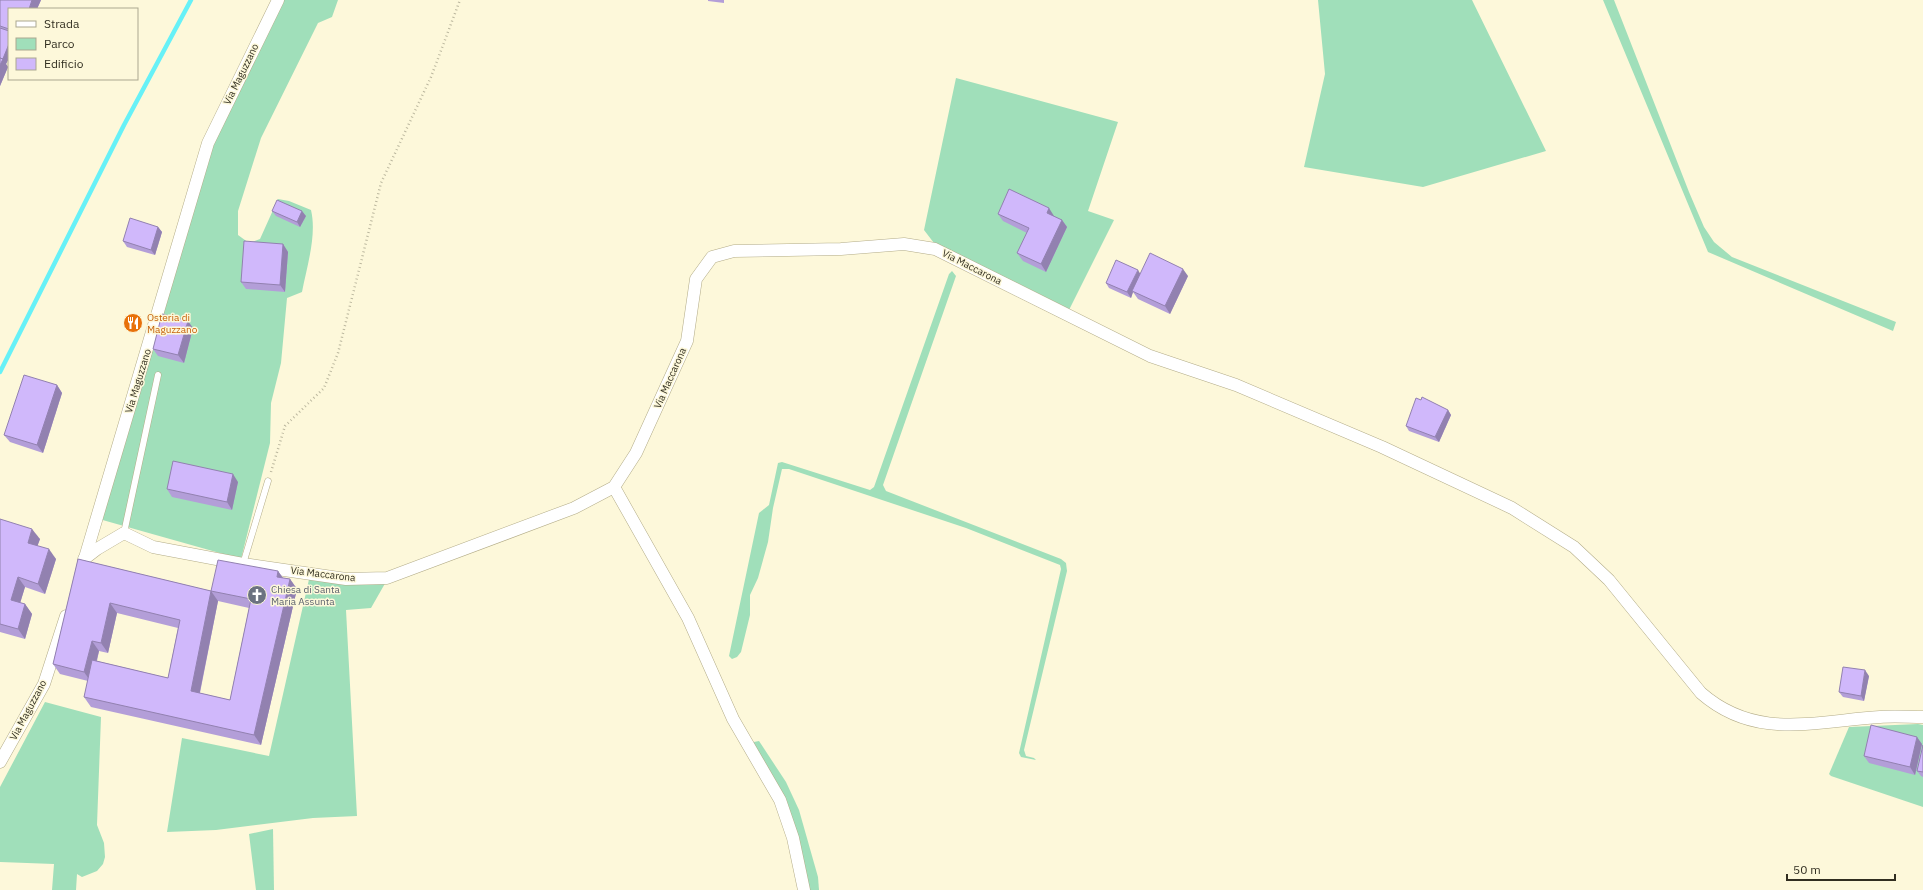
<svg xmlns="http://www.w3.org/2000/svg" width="1923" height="890" font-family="'IBM Plex Sans',sans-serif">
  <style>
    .green { fill: #a0dfba }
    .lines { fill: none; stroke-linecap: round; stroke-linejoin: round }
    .stream { stroke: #67f1f7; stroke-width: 4.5 }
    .service-casing { stroke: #b3ac88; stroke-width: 7 }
    .minor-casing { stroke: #b3ac88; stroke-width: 13 }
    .path { stroke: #bcb89f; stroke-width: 2.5; stroke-dasharray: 1 3; stroke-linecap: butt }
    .service { stroke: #fff; stroke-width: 6 }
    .minor { stroke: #fff; stroke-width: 12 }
    .wall { fill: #b39ed8; fill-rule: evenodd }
    .shaded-wall { fill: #9281b0 }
    .building { fill: #d0b8fb; stroke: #9281b0; fill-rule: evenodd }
    .labels { text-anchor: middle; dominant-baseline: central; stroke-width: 3; stroke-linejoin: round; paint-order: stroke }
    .street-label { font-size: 10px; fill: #312e20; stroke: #fdf8da }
    .food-label { font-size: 10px; fill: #c56008; stroke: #fdf8da; text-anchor: start }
    .worship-label { font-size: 10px; fill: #5b616d; stroke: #fdf8da; text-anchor: start }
  </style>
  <rect width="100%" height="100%" fill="#fdf8da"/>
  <g class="green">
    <path d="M279,0h59l-6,17 -14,6 -57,115 -23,73v24l11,8 11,-4 18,-40 11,2 22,9c6,25 -4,56 -9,82l-15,6 -6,65 -10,40 -1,40 -29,116 -142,-40 111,-376z"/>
    <path d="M1318,0h154l74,151 -123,36 -119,-20 21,-93z"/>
    <path d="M1603,0h11l75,192 15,35 10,15 18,15 164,65 -3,9 -185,-79z"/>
    <path d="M956,78l162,44 -30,89 26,9 -46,92 -131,-65 -13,-17z"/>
    <path d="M952,271l4,5 -73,209 3,6 175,68 5,4 1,8 -43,179 2,6 8,2 2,2 -15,-3 -2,-4 42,-184 -1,-4 -94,-37 -177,-59h-7l-9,39 -5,34 -10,36 -8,17v20l-9,37 -4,5 -5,2 -3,-3 30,-143 10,-8 9,-42 4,-1 88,28 4,-3 75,-213z"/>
    <path d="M310,575l77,5 -16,28 -25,2 11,206 -44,2 -97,12 -49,2 15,-94 87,18z"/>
    <path d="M45,702l56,15 -4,108 7,18 1,14 -2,7 -6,7 -15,6 -5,-3 -1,16h-24l2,-26 -54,-2v-75z"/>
    <path d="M1918,724l5,1v82l-92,-31 -2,-2 20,-47z"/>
    <path d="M759,741l27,41 13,28 19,67 1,13h-10l-55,-145v-3z"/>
    <path d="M273,829l1,61h-18l-7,-56z"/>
  </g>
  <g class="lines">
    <path class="stream" d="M0,372l124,-247 67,-125"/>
    <g class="service-casing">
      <g id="service">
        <path d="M124,533l34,-158"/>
        <path d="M243,564l25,-83"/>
      </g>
    </g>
    <g class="minor-casing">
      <g id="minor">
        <path d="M614,487l74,131 45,101 47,81 13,38 11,52"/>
        <path d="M84,559l13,-10 27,-16 29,14 90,17 103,15 41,-1 187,-70 40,-21 22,-34 51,-112 9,-62 16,-22 22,-6 107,-2 63,-5 31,5 215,107 86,29 146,62 130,61 62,39 35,33 92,113c55,48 114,28 179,24 14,-1 29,0 43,0"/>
        <path d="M84,561l124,-418 70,-143"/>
        <path d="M0,762l44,-78 22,-68"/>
      </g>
    </g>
    <path class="path" d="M271,472l14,-46 39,-38 14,-35 43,-170 50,-106 29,-77"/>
    <use href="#service" class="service"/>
    <use href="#minor" class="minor"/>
  </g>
  <g class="wall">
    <path d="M0,0h41l-4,9h-28v49l-3,6 2,3 -8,19z"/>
    <path d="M708,0h16v3l-16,-2z"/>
    <path d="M272,211l34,5 -6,11 -24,-11z"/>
    <path d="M998,214l56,2 8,4 5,7 -21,45 -23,-11 -6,-8 10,-20 -24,-12z"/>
    <path d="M158,227l4,5 -7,23 -28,-8 -4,-6z"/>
    <path d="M283,244l5,8 -3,40 -39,-3 -5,-7z"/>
    <path d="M1140,274l48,2 -18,38 -32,-15 -5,-7 -2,6 -22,-10 -3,-5z"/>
    <path d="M193,328l-9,35 -26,-7 -5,-7z"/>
    <path d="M57,385l5,8 -19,60 -33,-11 -6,-7z"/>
    <path d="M1448,410l3,5 -12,27 -30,-11 -3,-5z"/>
    <path d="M238,482l-6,28 -60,-13 -5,-8z"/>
    <path d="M0,519l40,20 -3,7 19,13 -11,35 -20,-7 -5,16 5,1 7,10 -7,25 -25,-7z"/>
    <path d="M78,559l133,32 67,-20 5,7 7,1 7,10 -36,156 -170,-38 -7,-10 4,-16 -28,-7 -7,-10zM218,601l31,7 -19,92 -30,-7zM117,613l61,15 -10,50 -71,-17 2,-10 9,2z"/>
    <path d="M1869,676l-5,25 -21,-4 -4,-5z"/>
    <path d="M1922,744l-7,31 -46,-12 -5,-7z"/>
    <path d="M1923,745v32l-2,-1 -4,-5z"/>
  </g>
  <g class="shaded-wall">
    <path d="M32,0h9l-4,9h-8z"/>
    <path d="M9,44v14l-3,6 2,3 -8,19v-21z"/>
    <path d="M1049,208l5,8 -2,4 -5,-7z"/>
    <path d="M302,211l4,5 -6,11 -3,-5z"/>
    <path d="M1062,220l5,7 -21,45 -5,-8z"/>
    <path d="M158,227l4,5 -7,23 -4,-5z"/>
    <path d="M283,244l5,8 -3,40 -5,-7z"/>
    <path d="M1183,269l5,7 -18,38 -5,-8z"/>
    <path d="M1138,270l3,5 -9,16 1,1 -2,6 -4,-6z"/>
    <path d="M188,321l5,7 -9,35 -6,-8z"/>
    <path d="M57,385l5,8 -19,60 -6,-8z"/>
    <path d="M1448,410l3,5 -12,27 -4,-5z"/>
    <path d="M233,474l5,8 -6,28 -5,-8z"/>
    <path d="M32,529l8,10 -5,14 -7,-10z"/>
    <path d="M49,549l7,10 -11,35 -7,-10z"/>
    <path d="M278,571l7,10 -8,-4z"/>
    <path d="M18,577l7,10 -7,23 -7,-10z"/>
    <path d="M290,579l7,10 -36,156 -7,-10z"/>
    <path d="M211,591l7,10 -20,100 -7,-10z"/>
    <path d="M110,603l7,10 -9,40 -7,-10z"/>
    <path d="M25,604l7,10 -7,25 -7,-10z"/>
    <path d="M92,641l7,10 -8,31 -7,-10z"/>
    <path d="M1865,670l4,6 -5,25 -3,-5z"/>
    <path d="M1917,737l5,7 -7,31 -5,-8z"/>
  </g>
  <g class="building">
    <path d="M0,0h32l-3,9h-20v20l-9,-3z"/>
    <path d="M0,28l9,3v13l-7,17 1,-2 -3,-1z"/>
    <path d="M0,58l3,1 -3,6z"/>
    <path d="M1009,189l40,19 -2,5 15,7 -21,44 -24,-11 12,-25 -31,-14z"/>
    <path d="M277,200l25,11 -5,11 -25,-11z"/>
    <path d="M130,218l28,9 -7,23 -28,-9z"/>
    <path d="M244,241l39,3 -3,41 -39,-3z"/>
    <path d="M1150,253l33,16 -18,37 -33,-15z"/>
    <path d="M1116,260l22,10 -11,22 -21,-9z"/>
    <path d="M162,314l26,7 -10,34 -25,-6z"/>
    <path d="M24,375l33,10 -20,60 -33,-10z"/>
    <path d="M1422,397l26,13 -13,27 -29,-11 10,-28 5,2z"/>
    <path d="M173,461l60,13 -6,28 -60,-13z"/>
    <path d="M0,519l32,10 -4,14 21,6 -11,35 -20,-7 -7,23 14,4 -7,25 -18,-5z"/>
    <path d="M78,559l133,32 7,-31 60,11 -1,6 13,2 -36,156 -170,-38 8,-37 76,18 12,-58 -70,-17 -9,40 -9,-2 -8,31 -31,-8zM211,591l40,8 -21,101 -39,-9z"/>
    <path d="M1843,667l22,3 -4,26 -22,-4z"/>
    <path d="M1871,725l46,12 -7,30 -46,-11z"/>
    <path d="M1923,745v27l-6,-1z"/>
  </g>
  <defs>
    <g id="restaurant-disc" transform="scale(1)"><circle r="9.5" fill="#e8710a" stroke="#fdf8da"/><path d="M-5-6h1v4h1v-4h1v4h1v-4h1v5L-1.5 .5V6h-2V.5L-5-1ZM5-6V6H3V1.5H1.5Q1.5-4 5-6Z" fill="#fff"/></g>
    <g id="church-disc" transform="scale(1)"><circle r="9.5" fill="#6b7280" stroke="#fdf8da"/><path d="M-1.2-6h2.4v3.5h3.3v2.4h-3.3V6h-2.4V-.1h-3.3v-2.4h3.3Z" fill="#fff"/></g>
  </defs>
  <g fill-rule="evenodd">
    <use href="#restaurant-disc" x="133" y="323"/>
    <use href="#church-disc" x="257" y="595"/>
  </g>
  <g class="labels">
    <g class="street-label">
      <text transform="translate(241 74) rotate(-64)">Via Maguzzano</text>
      <text transform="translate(972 267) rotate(27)">Via Maccarona</text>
      <text transform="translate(670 378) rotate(-66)">Via Maccarona</text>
      <text transform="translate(138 381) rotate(-73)">Via Maguzzano</text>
      <text transform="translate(323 574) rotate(7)">Via Maccarona</text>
      <text transform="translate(28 710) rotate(-62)">Via Maguzzano</text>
    </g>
    <g class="food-label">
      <text x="147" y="317">Osteria di<tspan x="147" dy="12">Maguzzano</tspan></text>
    </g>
    <g class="worship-label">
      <text x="271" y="589">Chiesa di Santa<tspan x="271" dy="12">Maria Assunta</tspan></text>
    </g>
  </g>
  <rect x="8" y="8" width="130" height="72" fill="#fdf8da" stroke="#aba790"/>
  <rect x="16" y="21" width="20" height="6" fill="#ffffff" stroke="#aba790"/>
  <text x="44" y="28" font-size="12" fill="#312e20">Strada</text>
  <rect x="16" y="38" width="20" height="12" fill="#a0dfba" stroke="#aba790"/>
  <text x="44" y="48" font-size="12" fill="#312e20">Parco</text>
  <rect x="16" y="58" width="20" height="12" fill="#d0b8fb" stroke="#aba790"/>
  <text x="44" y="68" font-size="12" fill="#312e20">Edificio</text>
  <path d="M1787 874v6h108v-6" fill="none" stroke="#312e20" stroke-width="2"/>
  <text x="1793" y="874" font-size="12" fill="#312e20" stroke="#fdf8da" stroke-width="3" paint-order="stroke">50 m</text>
</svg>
